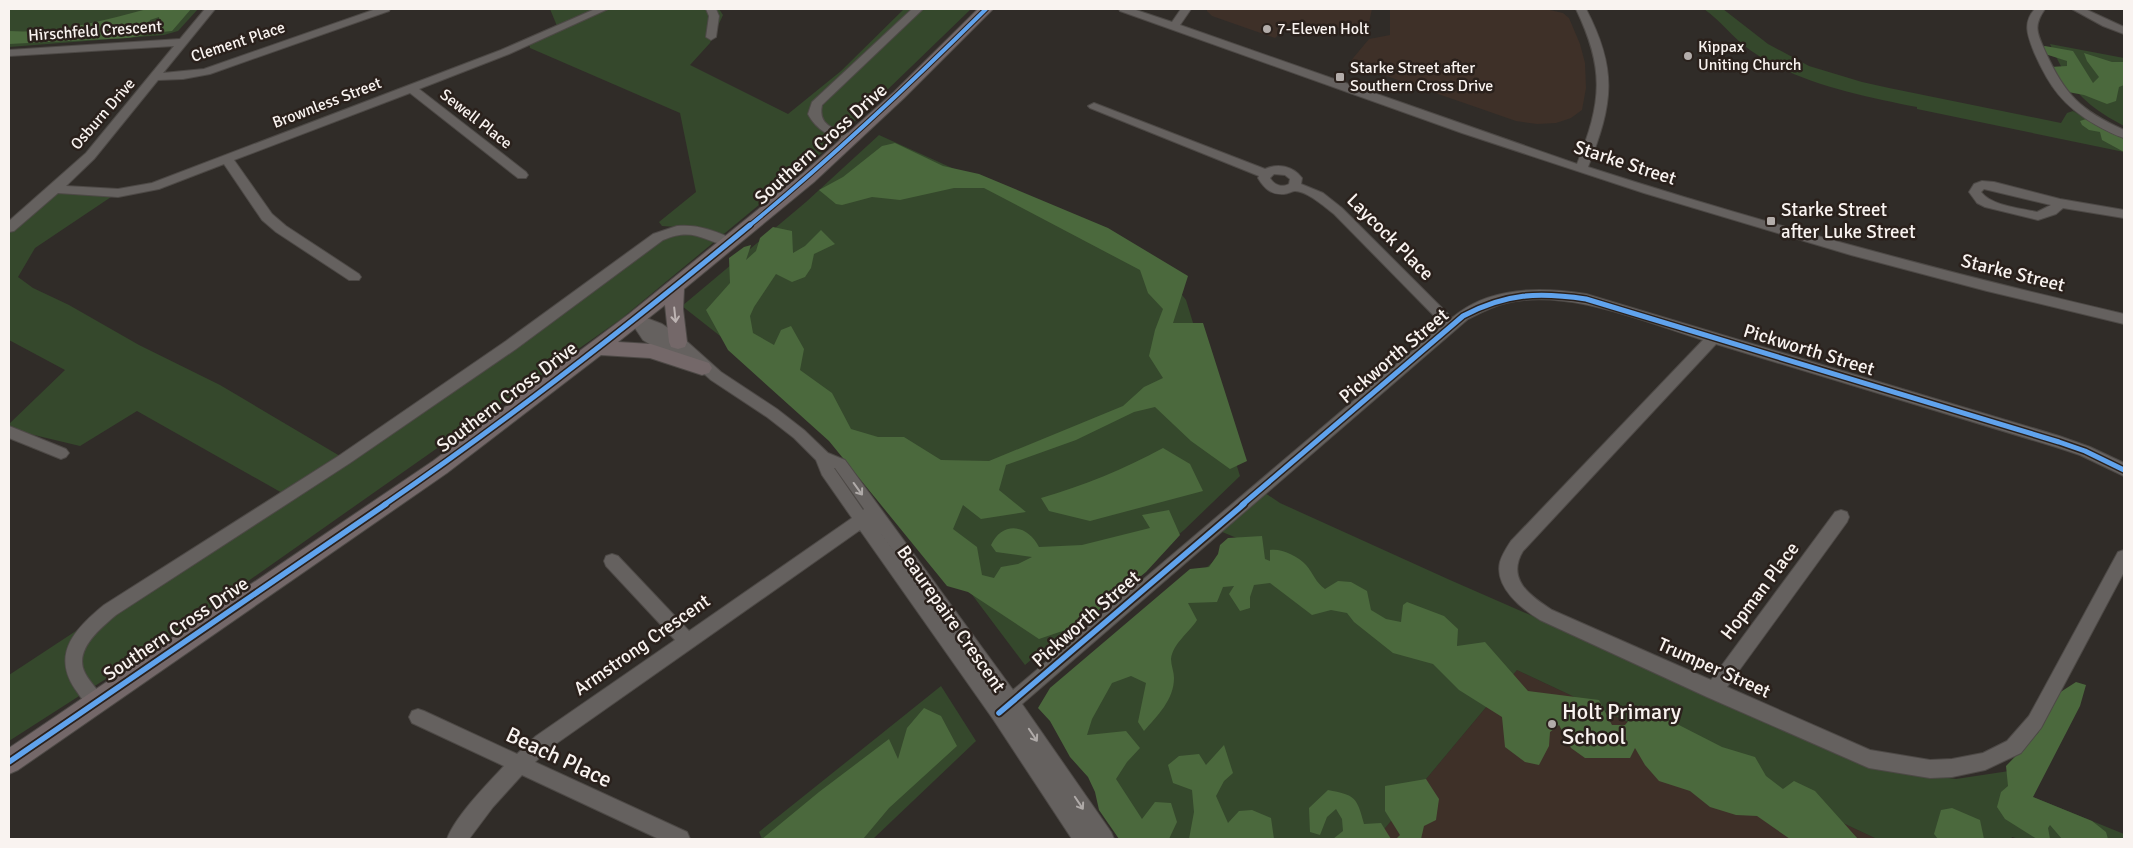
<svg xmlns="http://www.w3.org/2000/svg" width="2133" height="848" font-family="Signika,sans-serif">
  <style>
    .built { fill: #3e3028 }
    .green { fill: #35482c }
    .forest { fill: #4b693d }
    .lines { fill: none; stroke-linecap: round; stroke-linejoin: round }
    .minor-casing { stroke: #4d4946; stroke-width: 2 }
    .major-casing { stroke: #4d4946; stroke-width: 2 }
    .minor { fill: #65615f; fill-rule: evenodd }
    .major { fill: #746869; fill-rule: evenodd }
    .cycleway-far2-casing { stroke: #2a211c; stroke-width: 6 }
    .cycleway-far1-casing { stroke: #2a211c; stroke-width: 8 }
    .cycleway-casing { stroke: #2a211c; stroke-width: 9 }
    .cycleway-far2 { stroke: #60a3ed; stroke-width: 4 }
    .cycleway-far1 { stroke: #60a3ed; stroke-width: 5 }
    .cycleway { stroke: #60a3ed; stroke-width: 5.5 }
    .oneway { stroke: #bdb4b3 }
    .oneway2 { stroke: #afaaa8 }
    .poi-dot { fill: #b3adaa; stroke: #2a211c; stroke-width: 2 }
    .labels { text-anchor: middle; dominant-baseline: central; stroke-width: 5; stroke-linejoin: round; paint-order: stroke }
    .far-poi-label { font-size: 16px; fill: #f9f3f0; stroke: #2a211c; text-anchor: start }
    .far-street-label { font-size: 16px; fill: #f9f3f0; stroke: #2a211c }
    .street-label { font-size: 19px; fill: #f9f3f0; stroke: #2a211c }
    .poi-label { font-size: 19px; fill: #f9f3f0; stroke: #2a211c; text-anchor: start }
    .near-poi-label { font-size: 22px; fill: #f9f3f0; stroke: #2a211c; text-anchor: start }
    .near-street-label { font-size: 22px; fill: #f9f3f0; stroke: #2a211c }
  </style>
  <rect width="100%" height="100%" fill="#302c28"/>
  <g class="built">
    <path d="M1207,9h165l-5,23 -75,-11 -17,17 -63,-22 -5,-5z"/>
    <path d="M1390,9h129l31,1 13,3 6,5 11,26 5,19 1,25 -4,22 -11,8 -15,5 -19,1 -21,-3 -167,-58 20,-24 21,-4z"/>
    <path d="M1517,670l360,169h-501z"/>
  </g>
  <g class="green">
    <path d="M9,9h189l-20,22 -14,4 -155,12z"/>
    <path d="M550,9h169l4,6 -13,28 -20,22 98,49 53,-43 63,-62h67l-148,143 -202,167 -481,338 -131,84v-66l275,-181 -147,-83 -57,35 -71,-17v-5l56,-54 -56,-30v-117l46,-34 59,6 -79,53 -17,29 15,11 36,17 70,40 81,40 125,74 300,-214 46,-17 -29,-2 -3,-4 37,-30 -16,-79 -150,-65 -2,-9 29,-13z"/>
    <path d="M1704,9h19l45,35 41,22 53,16 27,6 172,35 6,-10 6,-2 51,28v13l-207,-43v-2c-55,-11 -121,-24 -167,-57 -17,-12 -29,-29 -46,-41z"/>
    <path d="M2050,44l74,14v68c-45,-24 -53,-38 -74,-82z"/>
    <path d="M879,135l275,124 32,41 54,176 -56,54 -159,135 -164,-218 -179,-141 124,-104z"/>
    <path d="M1265,493l15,10 170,77 433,189 73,10 53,-8 24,26 91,37v5h-105l-7,-2 -1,2h-134l-360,-169 -141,169h-235l-82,-142 180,-158 -19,-8z"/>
    <path d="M941,686l35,55 -103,98h-111l-3,-7z"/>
  </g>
  <g class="forest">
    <path d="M147,9h44l-19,22 -10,1 -2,-3 -1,-12 -9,3 -5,15 -17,3 -119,6v-13c46,3 94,-10 138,-22z"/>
    <path d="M2045,46l28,5 20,32 6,-6 -12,-16 -3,-8 28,9h12v23l-5,2 -3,14 -9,3 -23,-9 -16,-3 -18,-25 17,-1v-5l-22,-7 -4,-7z"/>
    <path d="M2086,119l38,20v13l-22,-12 -2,-8 -11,-2 -7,-5 -2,-4z"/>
    <path d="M895,143l48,23 36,8 129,54 80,48 -15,47h30l44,138 -17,8 -39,-28 -36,-34 -21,5 -58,28 -70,25 -7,25 27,22 -45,7 -18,-14 -10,24 24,18 5,28 12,3 7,-11 17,-3 14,-7 -36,-5 -5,-7c12,-25 37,-20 48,2l43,-2 68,-17 -8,-13 27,-5 11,25 -34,37 -66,53 -41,14 -71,-47 -21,-6 -118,-145 -101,-91 -22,-40 24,-27 -1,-25 15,-11 7,-2 -5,15 10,-9 4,-13 13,-11 19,4 1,22 12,-7 16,-16 14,14 -21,10 -3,14 -6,9 -13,5 -16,-8 -22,33 -4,9 3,17 21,12 7,-15 10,-4 13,23 -4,21 32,23 19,36 27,8h26l37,23 48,1 134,-55 21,-19 19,-9 -14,-22 6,-26 8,-21 -15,-16 -8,-23 -156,-82h-30l-54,12 -28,-3 -30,8 -6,-1 -17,-14 24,-13 39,-31z"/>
    <path d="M1163,448l27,16 13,27 -113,30 -41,-10 -8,-13c42,-12 83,-29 122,-50z"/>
    <path d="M1262,536l3,23 5,2v-11c11,-2 28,6 36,15 7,8 10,18 19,24l13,-8 13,1 16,9 4,19 15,9 15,3 2,-17 4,-3 37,14 14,13 -1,17 28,-4 43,49 71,9 13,25h13l12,-14 40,13 45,23 33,10 11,19 17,13 11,-8 21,10 43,48h-68l-33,-23 -21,-1 -26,-8 -20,-16 -31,-10 -14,-16 -10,-17 -5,10h-45l-14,-10 -12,-23 -9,7 -1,14 -10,19 -14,-3 -20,-15 -3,-30 -43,-27 -26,-26 -40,-11 -39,-31 -7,-9 -16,-3 -19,5 -42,-32 -16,2 -4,12v11l-10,3 -11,-17 5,-8 -11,1 -6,15 -29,1 9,17c-8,13 -24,23 -26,39 0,6 3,13 3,19 0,22 -17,38 -30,53l-6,-9 8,-39 -15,-7 -19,7 -20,36 -5,16 39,-4 14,17 -13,14 -11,17 26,40 13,-17 16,1 6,19 -8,17h-50l-20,-29 -4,-18 -7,-15 -18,-20 -20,-36 -12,-13 12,-20 140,-119 19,-2 9,-13 2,-9 8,-7z"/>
    <path d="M2076,682l10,3 -6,21 -47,91 59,24 14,11 2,7h-46l-12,-14 -2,3 2,11h-13l-32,-20 -8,-12 4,-15 7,-6 -2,-20 32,-33 21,-40z"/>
    <path d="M924,708l17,8 16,30 -68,62 -26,31h-101l57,-47 70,-53 9,20 9,-31z"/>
    <path d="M1224,745l9,28 -9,8 -8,15 12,27 11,-12 13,-1 19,8 3,21h-85l5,-27 -2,-22 -19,-7 -5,-18 11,-9 20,-2 7,11z"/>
    <path d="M1426,779l13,20 -3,21 -12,6 -3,13h-25l4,-4 -15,-24v-25z"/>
    <path d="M1328,790c27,5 29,7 36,34l17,-1 10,16h-58l10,-8 -1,-12 -6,-10 -9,8 -7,18 -10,-3 -1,-24z"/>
    <path d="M1952,808l28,12 4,19h-46l-4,-5 7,-24z"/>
  </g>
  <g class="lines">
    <g class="minor-casing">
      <g id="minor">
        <path d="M205,9h10l-52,64 41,-4 172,-60h14l-1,2 -179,63 -27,5 -25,1 -64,79 -28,27 52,3 34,-6 349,-133 94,-41h13l-99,45 -90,35 107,83 2,3 -2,3h-8l-108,-85 -176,67 38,54 14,12 73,48 2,3 -2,3h-10l-73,-48 -14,-12 -38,-56 -65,25 -41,8 -60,-4 -44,38 -5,1v-11l77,-68 88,-107 -165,10v-6l171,-11z"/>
        <path d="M706,9h10l3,7 -3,21 -5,3 -5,-3 3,-21z"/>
        <path d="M912,9h11l-101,96c-5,23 17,25 34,30l2,3 -2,3c-17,4 -41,-12 -48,-27l4,-12z"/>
        <path d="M1119,9h14l39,13 9,-13h10l-11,16 397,139c25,-62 28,-95 -1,-155h10c32,61 27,95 2,158 177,57 355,105 536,147v10l-137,-33 -136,-36 -207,-62 -182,-60 -342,-122z"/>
        <path d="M2035,9h10c-12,17 -8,24 0,42 20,44 35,59 79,79v8c-10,-3 -19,-8 -28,-13 -33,-19 -47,-39 -62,-73 -6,-16 -12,-29 1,-43z"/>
        <path d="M2072,9h13l39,18v7l-21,-8z"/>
        <path d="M1094,103l171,66c13,-6 28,-3 37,9l-1,6 22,9 19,15 110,110c37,-32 89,-31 134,-24l473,142 31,11 34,16v13l-44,-21 -24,-8 -340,-103 -193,207c-17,28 7,45 29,59l159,70 124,-168 6,-2 6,2 2,5 -2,5 -120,165 143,63 60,10 22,-1 31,-6 24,-12 22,-25 89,-164 6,-2v22l-83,156 -20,25 -36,17 -33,7 -22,1 -61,-10 -162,-71 -167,-77c-18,-11 -46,-33 -40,-58 2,-7 7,-15 11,-21l192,-201c-58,-18 -136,-52 -197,-37 -13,3 -26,10 -38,16l-446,385 89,128 3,7h-42l-79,-120 -133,-189 -310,218 -15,14 152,70 3,7h-31l-137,-64 -29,32 -24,32h-22c8,-22 40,-55 57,-73l-92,-43 -3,-6 3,-6 6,-2 6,2 93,43 19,-18 139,-96 -69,-74 -2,-5 2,-5 6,-2 6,2 71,75 163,-113 -30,-43 -6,-15 -22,-22 -27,-21 -56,-37 -19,-17 -5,2 -5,-1 -39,-24 -14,-21 2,-3 5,-2 26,10 21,14 38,34 56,37 27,21 24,23 17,7 168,230 430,-365 -109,-111c-9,-7 -27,-23 -39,-23 -3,0 -7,3 -11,3 -13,1 -20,-6 -26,-16l1,-2 -169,-68 -2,-2zM1274,174l11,1 5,4 -1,5c-7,4 -15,1 -19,-6zM834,468h1l29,41 -1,1zM872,521l106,148 1,1z"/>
        <path d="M1982,181l12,1 66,17 64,11v8l-61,-10 -7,6 -18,6 -53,-13 -8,-4 -8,-11 5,-8zM1984,189l67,16 -14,7c-17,-4 -45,-6 -56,-20z"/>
        <path d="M677,226c21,-2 39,5 58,14l2,3 -7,4c-28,-7 -37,-20 -67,-7l-147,109 -166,114 -234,152c-15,13 -43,35 -31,58 5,10 15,18 20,29l-3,6 -6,2c-10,-3 -15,-13 -21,-21 -24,-36 1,-61 29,-84l236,-150 166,-114 147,-107z"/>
        <path d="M9,426l57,23 3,4 -3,4 -5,2 -52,-21z"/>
      </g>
    </g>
    <g class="major-casing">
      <path id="major" d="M978,9h15l-89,89 -90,84 -130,107 -1,20 4,33 -2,5 -7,2 -7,-2 -2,-5 -4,-37 -47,37 33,2 58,19 3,5 -3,5 -7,2 -52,-17 -49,-3 -154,118 -429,297 -9,4v-26l424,-287 196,-147 173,-140 92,-82z"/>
    </g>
    <use href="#minor" class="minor"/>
    <use href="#major" class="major"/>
    <g class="cycleway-far2-casing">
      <path id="cycleway-far2" d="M749,226c83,-68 160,-141 237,-217"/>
    </g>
    <g class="cycleway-far1-casing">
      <g id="cycleway-far1">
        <path d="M384,505c127,-87 248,-182 366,-280"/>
        <path d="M1242,505l221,-189c43,-23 76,-24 123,-17l473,143 26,9 39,19"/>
      </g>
    </g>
    <g class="cycleway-casing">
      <g id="cycleway">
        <path d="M999,713l245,-209"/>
        <path d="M9,762l377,-258"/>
      </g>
    </g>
    <use href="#cycleway-far2" class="cycleway-far2"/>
    <use href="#cycleway-far1" class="cycleway-far1"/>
    <use href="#cycleway" class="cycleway"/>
  </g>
  <defs><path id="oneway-shaft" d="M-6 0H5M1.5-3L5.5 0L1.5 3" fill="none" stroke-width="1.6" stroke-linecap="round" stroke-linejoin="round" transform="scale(1.25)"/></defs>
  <use class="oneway" href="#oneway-shaft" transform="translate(675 315) rotate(84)"/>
  <g class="oneway2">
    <use href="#oneway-shaft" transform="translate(858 489) rotate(54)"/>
    <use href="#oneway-shaft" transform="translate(1033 735) rotate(56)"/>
    <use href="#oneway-shaft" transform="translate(1079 803) rotate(56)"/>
  </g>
  <g class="poi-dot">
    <circle cx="1267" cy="29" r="5"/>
    <circle cx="1688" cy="56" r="5"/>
    <rect x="1335" y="72" width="10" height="10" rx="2.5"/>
    <rect x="1766" y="216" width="10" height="10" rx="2.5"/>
    <circle cx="1552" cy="724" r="5"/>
  </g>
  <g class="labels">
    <g class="far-poi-label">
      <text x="1277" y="29">7-Eleven Holt</text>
      <text x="1698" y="47">Kippax<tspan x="1698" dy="18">Uniting Church</tspan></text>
      <text x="1350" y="68">Starke Street after<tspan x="1350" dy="18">Southern Cross Drive</tspan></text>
    </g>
    <g class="far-street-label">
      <text transform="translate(95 31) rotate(-4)">Hirschfeld Crescent</text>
      <text transform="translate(238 42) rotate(-18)">Clement Place</text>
      <text transform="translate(327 103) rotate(-21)">Brownless Street</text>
      <text transform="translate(103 114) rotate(-49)">Osburn Drive</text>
      <text transform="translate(476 119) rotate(38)">Sewell Place</text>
    </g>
    <g class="street-label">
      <text transform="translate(821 144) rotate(-42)">Southern Cross Drive</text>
      <text transform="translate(1625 163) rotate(18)">Starke Street</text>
      <text transform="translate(1390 237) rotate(45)">Laycock Place</text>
      <text transform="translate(2013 273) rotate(14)">Starke Street</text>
      <text transform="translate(1809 350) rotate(17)">Pickworth Street</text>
      <text transform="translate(1394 356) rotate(-40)">Pickworth Street</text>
      <text transform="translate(507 397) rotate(-37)">Southern Cross Drive</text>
      <text transform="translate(1760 591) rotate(-53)">Hopman Place</text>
      <text transform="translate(951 619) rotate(55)">Beaurepaire Crescent</text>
      <text transform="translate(1086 619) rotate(-41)">Pickworth Street</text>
      <text transform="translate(176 629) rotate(-34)">Southern Cross Drive</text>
      <text transform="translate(642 645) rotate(-35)">Armstrong Crescent</text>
      <text transform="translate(1714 668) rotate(24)">Trumper Street</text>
    </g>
    <g class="poi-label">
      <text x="1781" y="210">Starke Street<tspan x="1781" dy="22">after Luke Street</tspan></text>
    </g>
    <g class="near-poi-label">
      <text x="1562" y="711">Holt Primary<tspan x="1562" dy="25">School</tspan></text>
    </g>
    <g class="near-street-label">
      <text transform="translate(559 757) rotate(25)">Beach Place</text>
    </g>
  </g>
  <rect width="2133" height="848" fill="none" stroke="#f9f3f0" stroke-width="20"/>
</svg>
